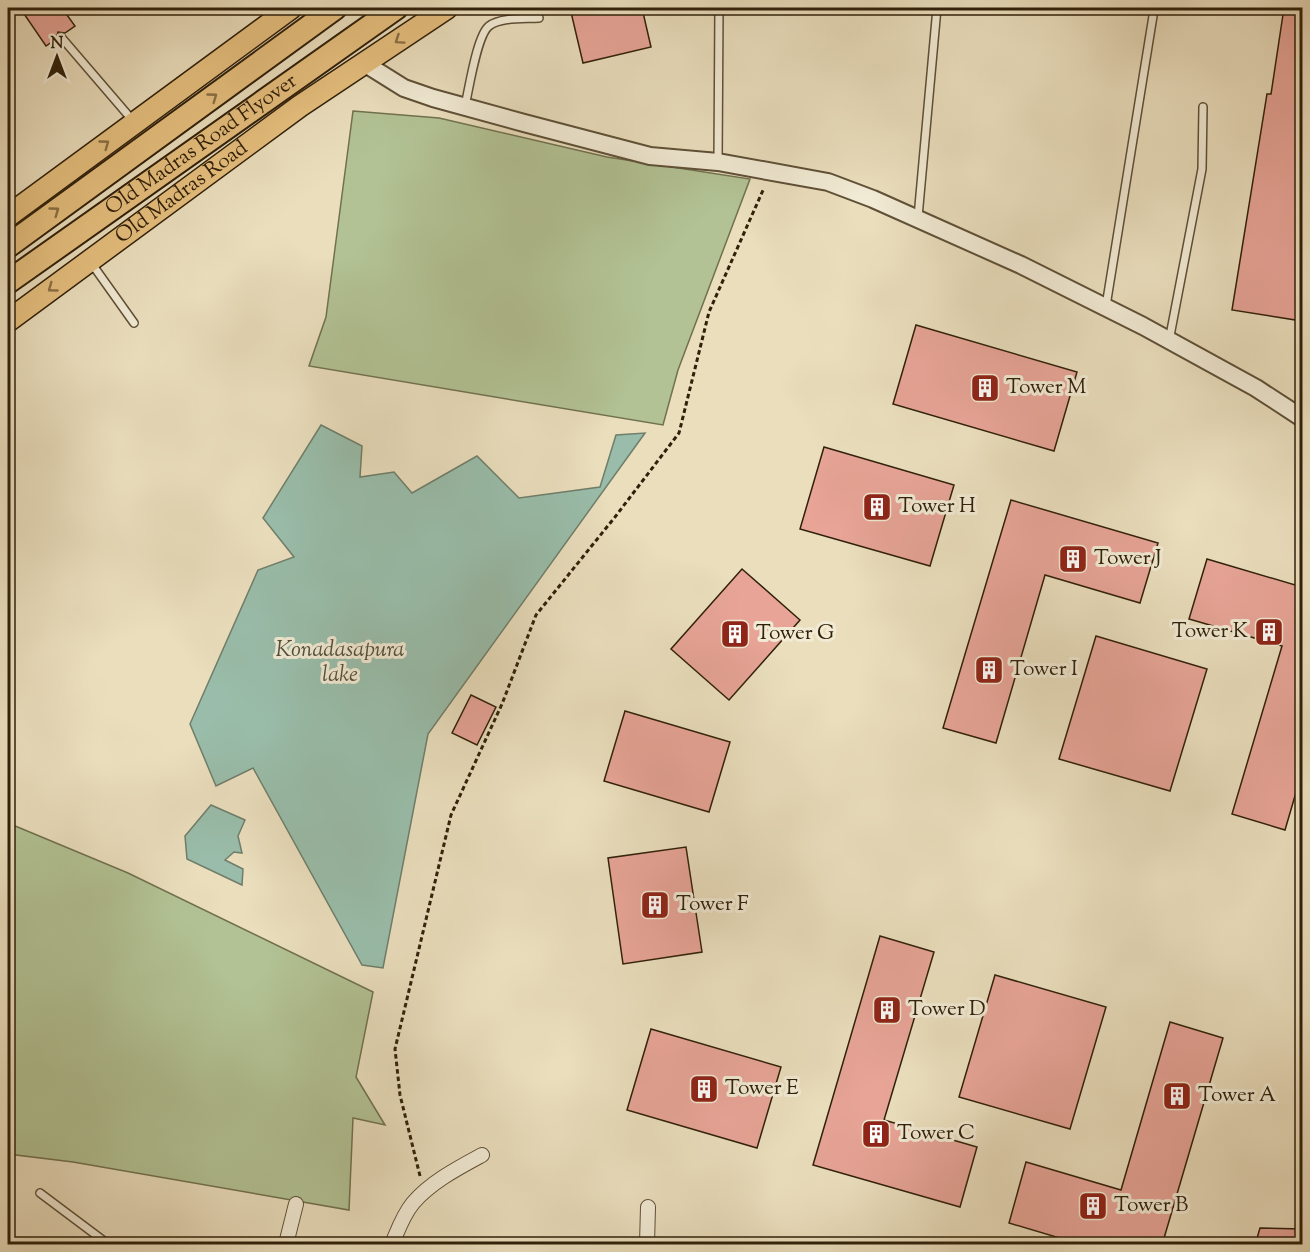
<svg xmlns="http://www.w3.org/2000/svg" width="1310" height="1252" font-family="'Sorts Mill Goudy',serif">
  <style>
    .green { fill: #b2c294; stroke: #71714f; stroke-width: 1.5 }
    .water { fill: #99bdaa; stroke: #6f7e6a; stroke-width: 1.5 }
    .building { fill: #e7a497; stroke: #30200a; stroke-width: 1.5 }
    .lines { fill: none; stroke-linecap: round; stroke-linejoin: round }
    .service-casing { stroke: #5e5037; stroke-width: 10 }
    .minor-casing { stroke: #5e5037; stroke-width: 16 }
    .tertiary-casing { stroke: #5e5037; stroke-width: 20 }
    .primary-casing { stroke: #30200a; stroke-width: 24 }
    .trunk-casing { stroke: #30200a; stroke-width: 26 }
    .path { stroke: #30200a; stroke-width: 3; stroke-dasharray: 4.5 3; stroke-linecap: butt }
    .service { stroke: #f1ead4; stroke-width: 7 }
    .minor { stroke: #f1ead4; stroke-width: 14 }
    .tertiary { stroke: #f1ead4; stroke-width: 16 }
    .primary { stroke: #e5bf7e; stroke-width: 21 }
    .trunk { stroke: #e5bf7e; stroke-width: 22 }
    .oneway { stroke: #8a7044 }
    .labels { text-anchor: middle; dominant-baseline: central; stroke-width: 6; stroke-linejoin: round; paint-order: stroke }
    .street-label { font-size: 21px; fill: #30200a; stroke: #f1ead4 }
    .poi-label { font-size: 21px; fill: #30200a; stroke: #f1ead4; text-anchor: start }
    .water-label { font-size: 22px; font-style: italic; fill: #504f3a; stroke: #f1ead4 }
  </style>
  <rect width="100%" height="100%" fill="#eadebd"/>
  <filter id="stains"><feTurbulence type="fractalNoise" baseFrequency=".00333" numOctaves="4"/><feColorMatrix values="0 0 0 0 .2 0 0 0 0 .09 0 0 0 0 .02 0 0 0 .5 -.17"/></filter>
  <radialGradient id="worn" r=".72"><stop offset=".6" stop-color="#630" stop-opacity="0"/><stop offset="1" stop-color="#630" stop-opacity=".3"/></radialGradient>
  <g class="green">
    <path d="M353,111l86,7 168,39 143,22 -72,191 -15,55 -354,-59 17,-49z"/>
    <path d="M8,823l120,50 245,119 -17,85 29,48 -32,-7 -4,92 -276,-48 -65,-8z"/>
  </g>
  <g class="water">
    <path d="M321,425l41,21 -2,31 34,-5 18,21 65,-37 42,42 81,-11 16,-52 29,-2 -217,301 -45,234 -21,-3 -109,-197 -37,18 -26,-62 68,-154 36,-13 -31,-39z"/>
    <path d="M211,805l34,15 -7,16 4,17 -8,-1 -9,8 18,9 -1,16 -55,-26 -2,-23z"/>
  </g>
  <g class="building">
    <path d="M20,8h42l13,18 -10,7 -7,-1 -2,7 -10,7z"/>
    <path d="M570,8h72l9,39 -68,16z"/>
    <path d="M1284,8h18v313l-70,-11 35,-216h4z"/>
    <path d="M916,325l161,47 -23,79 -161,-47z"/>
    <path d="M824,447l130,38 -24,81 -130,-37z"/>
    <path d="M1011,500l147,43 -18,60 -95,-28 -49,168 -53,-15z"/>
    <path d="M1207,559l95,28v185l-17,58 -53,-16 50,-168 -93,-27z"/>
    <path d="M742,569l58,51 -71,80 -58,-51z"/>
    <path d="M1096,636l111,33 -37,122 -111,-32z"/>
    <path d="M471,695l25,12 -19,38 -25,-12z"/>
    <path d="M625,711l105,31 -21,70 -105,-31z"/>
    <path d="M686,847l16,105 -79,12 -15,-106z"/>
    <path d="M880,936l54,16 -50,168 93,27 -17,60 -147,-42z"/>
    <path d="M995,975l111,32 -36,122 -111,-32z"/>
    <path d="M1170,1022l53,16 -61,207h-79l-74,-22 17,-61 95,28z"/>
    <path d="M651,1029l130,38 -24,81 -130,-38z"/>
    <path d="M1260,1228l42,1v16h-47z"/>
  </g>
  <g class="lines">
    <g class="service-casing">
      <g id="service">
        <path d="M61,37l73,85"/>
        <path d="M465,106c4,-17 12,-71 24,-80 12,-9 35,-7 50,-8"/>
        <path d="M718,161l1,-153"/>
        <path d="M918,217l19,-209"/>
        <path d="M92,264l42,59"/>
        <path d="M1106,306l47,-290"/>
        <path d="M1169,341l33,-172 1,-62"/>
        <path d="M40,1193l68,51"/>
      </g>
    </g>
    <g class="minor-casing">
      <g id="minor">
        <path d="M286,1244l10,-40"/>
        <path d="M392,1244c6,-14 11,-29 21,-41 18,-21 45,-35 69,-48"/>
        <path d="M647,1244l1,-37"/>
      </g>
    </g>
    <g class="tertiary-casing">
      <path id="tertiary" d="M364,63l40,25 29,10 91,25 126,33 68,6 110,20 45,17 148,66 122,61 113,62 46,30"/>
    </g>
    <g class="primary-casing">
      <g id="primary">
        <path d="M8,216l283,-208"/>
        <path id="s1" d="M8,321l292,-215 147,-98"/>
      </g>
    </g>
    <g class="trunk-casing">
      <g id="trunk">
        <path d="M8,246l327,-238"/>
        <path id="s2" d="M8,282l388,-274"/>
      </g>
    </g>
    <path class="path" d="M420,1176l-20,-81 -5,-46 56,-234 51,-111 34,-89 79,-98 64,-84 30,-121 55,-124"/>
    <use href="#service" class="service"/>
    <use href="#minor" class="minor"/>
    <use href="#tertiary" class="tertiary"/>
    <use href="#primary" class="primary"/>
    <use href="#trunk" class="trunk"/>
  </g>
  <defs><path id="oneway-chevron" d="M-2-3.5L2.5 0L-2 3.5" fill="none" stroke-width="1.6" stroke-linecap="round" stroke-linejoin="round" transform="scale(1.5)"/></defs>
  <g class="oneway">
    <use href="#oneway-chevron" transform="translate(399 40) rotate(146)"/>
    <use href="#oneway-chevron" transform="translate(213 97) rotate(-36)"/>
    <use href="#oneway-chevron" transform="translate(105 144) rotate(-36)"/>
    <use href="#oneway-chevron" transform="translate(55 211) rotate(-36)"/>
    <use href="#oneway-chevron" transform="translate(52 288) rotate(144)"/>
  </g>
  <defs>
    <g id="building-square" transform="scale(1.5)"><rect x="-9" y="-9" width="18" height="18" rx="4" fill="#8f2418" stroke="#f1ead4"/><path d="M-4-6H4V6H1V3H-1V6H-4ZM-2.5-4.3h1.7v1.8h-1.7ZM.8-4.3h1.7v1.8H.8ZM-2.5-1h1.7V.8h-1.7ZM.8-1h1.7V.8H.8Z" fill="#fff"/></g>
  </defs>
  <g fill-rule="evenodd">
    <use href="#building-square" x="985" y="388"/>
    <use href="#building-square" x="877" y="507"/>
    <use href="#building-square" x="1073" y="559"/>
    <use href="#building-square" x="1269" y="632"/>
    <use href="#building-square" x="735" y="634"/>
    <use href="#building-square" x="989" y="670"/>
    <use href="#building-square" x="655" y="905"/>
    <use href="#building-square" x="887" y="1010"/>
    <use href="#building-square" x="704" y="1089"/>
    <use href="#building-square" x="1177" y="1096"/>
    <use href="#building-square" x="876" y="1134"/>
    <use href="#building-square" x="1093" y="1206"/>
  </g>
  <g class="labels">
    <g class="street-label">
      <text stroke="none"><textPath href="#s2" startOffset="237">Old Madras Road Flyover</textPath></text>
      <text stroke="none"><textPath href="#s1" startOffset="216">Old Madras Road</textPath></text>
    </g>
    <g class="poi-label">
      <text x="1006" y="388">Tower M</text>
      <text x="898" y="507">Tower H</text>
      <text x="1094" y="559">Tower J</text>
      <text x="1248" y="632" text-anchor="end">Tower K</text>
      <text x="756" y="634">Tower G</text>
      <text x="1010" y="670">Tower I</text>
      <text x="676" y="905">Tower F</text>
      <text x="908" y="1010">Tower D</text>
      <text x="725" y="1089">Tower E</text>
      <text x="1198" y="1096">Tower A</text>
      <text x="897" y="1134">Tower C</text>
      <text x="1114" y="1206">Tower B</text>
    </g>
    <g class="water-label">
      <text x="340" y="651">Konadasapura<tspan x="340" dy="25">lake</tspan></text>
    </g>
  </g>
  <rect width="1310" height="1252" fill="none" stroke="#eadebd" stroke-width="30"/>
  <rect x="9" y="9" width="1292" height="1234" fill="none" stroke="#30200a" stroke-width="3"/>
  <rect x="15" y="15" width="1280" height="1222" fill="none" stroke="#30200a" stroke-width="1.5"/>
  <g transform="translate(57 57)" stroke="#f1ead4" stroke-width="4.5" paint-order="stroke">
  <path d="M0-4.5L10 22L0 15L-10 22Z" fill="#30200a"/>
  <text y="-9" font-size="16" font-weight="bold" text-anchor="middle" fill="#30200a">N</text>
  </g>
  <rect width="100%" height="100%" filter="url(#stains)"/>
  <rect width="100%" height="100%" fill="url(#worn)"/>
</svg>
